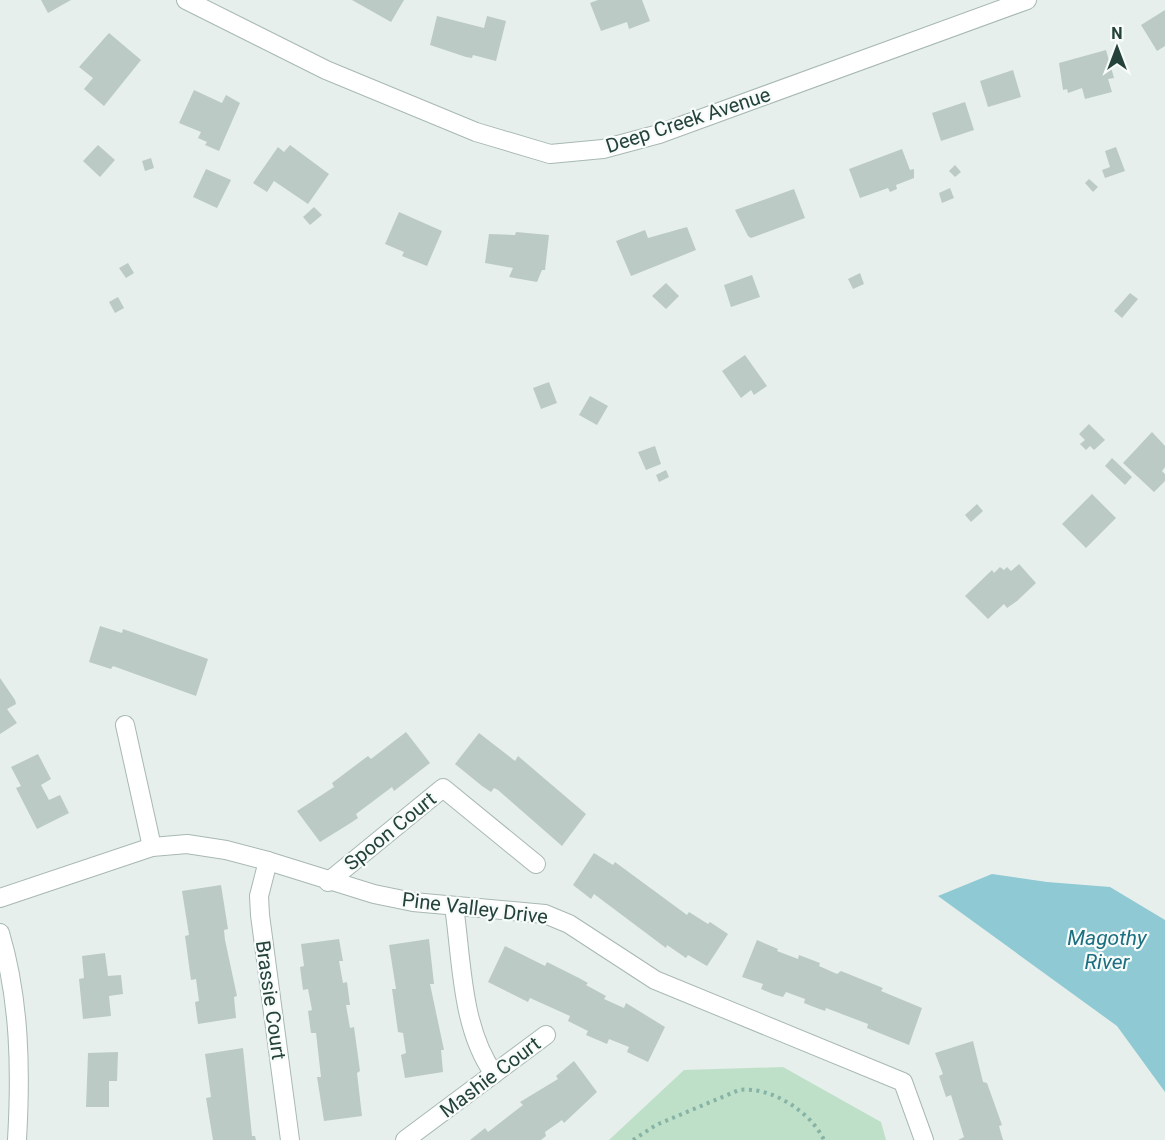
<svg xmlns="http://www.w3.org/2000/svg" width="1165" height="1140" font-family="Roboto,sans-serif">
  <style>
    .green { fill: #bfe0c8 }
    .water { fill: #8ec9d4 }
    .building { fill: #bbcac4 }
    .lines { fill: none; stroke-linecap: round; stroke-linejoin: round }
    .minor-casing { stroke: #a8b8b2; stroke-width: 20 }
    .path { stroke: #86b3a5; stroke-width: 4; stroke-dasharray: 3 4.5; stroke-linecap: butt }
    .minor { stroke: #fff; stroke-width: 18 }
    .labels { text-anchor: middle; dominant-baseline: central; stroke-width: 4.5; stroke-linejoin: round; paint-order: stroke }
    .street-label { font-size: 20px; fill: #24423a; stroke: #f7fbf9 }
    .water-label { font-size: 21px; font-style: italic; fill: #1c6f80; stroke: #f7fbf9 }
  </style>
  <rect width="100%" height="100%" fill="#e6efeb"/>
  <path class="green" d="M783,1067l98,55 5,18h-277l75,-70z"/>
  <path class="water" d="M992,874l55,8 63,5 55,33v172l-48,-66 -179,-130z"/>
  <g class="building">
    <path d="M41,0h30l-23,13z"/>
    <path d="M352,0h52l-13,22z"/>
    <path d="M598,0h44l8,21 -21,8 -2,-7 -26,9 -11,-28z"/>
    <path d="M1165,10v36l-8,5 -16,-26z"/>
    <path d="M437,16l47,12 3,-12 19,5 -10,40 -23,-6 -1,3 -6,-1 -36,-12z"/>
    <path d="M109,33l32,27 -37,46 -20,-17 9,-11 -14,-11z"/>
    <path d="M1106,50l8,28 -6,1 4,13 -27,7 -3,-11 -14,5 -1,-4 -4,1 -4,-27z"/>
    <path d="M1013,70l8,27 -33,10 -8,-26z"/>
    <path d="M194,90l28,13 4,-8 14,8 -21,48 -14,-6 2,-3 -9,-4 3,-6 -22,-9z"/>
    <path d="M965,102l9,28 -33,11 -9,-28z"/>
    <path d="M98,145l17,15 -15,17 -17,-16z"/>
    <path d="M290,145l39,29 -21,30 -34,-23 -7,11 -14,-9 25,-36 6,5z"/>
    <path d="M1116,147l9,24 -20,7 -3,-8 8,-3 -5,-16z"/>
    <path d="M902,149l8,21 4,-1v9l-18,7 1,4 -7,3 -2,-4 -28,10 -11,-29z"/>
    <path d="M151,158l3,10 -9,3 -3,-10z"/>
    <path d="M955,165l6,7 -6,5 -6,-6z"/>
    <path d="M206,169l25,11 -14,28 -24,-11z"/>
    <path d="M1089,179l9,8 -5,5 -8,-9z"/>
    <path d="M950,188l4,10 -12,5 -3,-10z"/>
    <path d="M794,189l11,29 -54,20 -3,-2 -13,-26z"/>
    <path d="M314,207l8,8 -12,10 -7,-8z"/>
    <path d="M399,212l43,19 -15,35 -25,-10 2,-4 -19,-8z"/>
    <path d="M687,227l9,23 -65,26 -15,-35 29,-11 3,8z"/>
    <path d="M516,232l33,3 -4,35h-3l-5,12 -28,-5 4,-9 -28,-5 4,-29 26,1z"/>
    <path d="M128,263l6,10 -8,5 -7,-10z"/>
    <path d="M860,273l4,11 -11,5 -5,-10z"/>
    <path d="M752,275l8,22 -29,10 -7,-22z"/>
    <path d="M666,283l13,13 -13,13 -14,-13z"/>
    <path d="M1130,293l8,6 -16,19 -8,-7z"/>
    <path d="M118,297l6,11 -9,5 -6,-11z"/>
    <path d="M745,355l22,31 -13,9 -3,-5 -10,8 -19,-27z"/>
    <path d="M549,382l8,21 -16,6 -8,-21z"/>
    <path d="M590,396l18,10 -11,19 -18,-10z"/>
    <path d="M1089,424l16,16 -11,10 -4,-4 -4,4 -6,-6 5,-4 -6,-6z"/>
    <path d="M1152,432l13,14v21l-3,4 3,3v7l-11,11 -31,-29z"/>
    <path d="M655,446l6,18 -15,6 -8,-18z"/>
    <path d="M1112,458l20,19 -7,8 -20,-19z"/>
    <path d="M666,470l3,7 -10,5 -3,-7z"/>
    <path d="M1092,494l24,24 -30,30 -24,-24z"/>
    <path d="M977,504l6,7 -12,11 -6,-7z"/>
    <path d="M1019,564l17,19 -19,18 -10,7 -3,-4 -16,15 -23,-23 27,-26 2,3 6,-6 4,3 3,-3 4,4z"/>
    <path d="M100,626l22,7 1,-4 85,30 -12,37 -83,-30 -2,3 -22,-7z"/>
    <path d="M0,678l15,22 1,4 -9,5 10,14 -17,11z"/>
    <path d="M406,732l24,31 -36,28 -2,-4 -36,27 2,4 -9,6 -29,18 -23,-31 37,-24 -2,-4 36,-27 3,3z"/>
    <path d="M479,733l36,28 3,-5 68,58 -24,32 -64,-56 -4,-2 -3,4 -9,-6 -27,-22z"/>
    <path d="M38,754l13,25 -10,6 8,15 11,-5 9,18 -32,16 -21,-41 5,-2 -10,-19z"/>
    <path d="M594,853l19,12 2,-3 72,53 2,-3 19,12 2,-2 18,12 -21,32 -19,-11 -2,3 -19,-13 -1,3 -72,-54 -3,5 -18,-14z"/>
    <path d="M221,885l7,44 -4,1 1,10 12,56 -3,1 2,21 -38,6 -3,-22 4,-1 -3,-22 -5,1 -6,-44 4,-1 -7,-44z"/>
    <path d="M339,939l4,22h-4l4,22 4,-1 3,23h-4l4,23 4,-1 6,44 -3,2 5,43 -38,5 -7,-44h4l-5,-44h-5l-3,-22 4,-1 -4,-21 -5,1 -3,-23 4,-1 -3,-22z"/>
    <path d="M429,939l5,45h-4l14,66h-3l2,22 -38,6 -4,-23 5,-2 -3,-20 -5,-1 -6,-43h4l-7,-44z"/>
    <path d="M757,940l21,9 -1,2 21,8 1,-4 21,8 -1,3 18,8 4,-3 42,17 -2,3 41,17 -13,37 -42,-17 1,-4 -42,-16 -1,3 -11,-4 -10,-4 1,-4 -19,-7 -3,5 -10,-3 -12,-5 2,-5 -21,-7z"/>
    <path d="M505,946l40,20 2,-4 32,16 9,5 -2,2 20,11 -2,3 20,9 2,-5 39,24 -17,35 -21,-10 2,-5 -20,-8 -2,5 -21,-9 2,-4 -20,-10 2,-5 -40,-18 -2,4 -40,-20z"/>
    <path d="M105,953l3,23 13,-1 2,19 -14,2 2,20 -28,3 -4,-40 5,-1 -2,-22z"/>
    <path d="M973,1041l10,41 4,1 15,42 -3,1 4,14h-45l6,-3 -13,-42 -5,2 -7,-21 4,-2 -8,-21z"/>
    <path d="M243,1048l9,88h3l1,4h-43l-7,-42 5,-1 -6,-43z"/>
    <path d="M118,1052l-1,29h-8v26h-23l2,-54z"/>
    <path d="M574,1061l23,31 -33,31 -2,-3 -17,12 1,4 -5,4h-71l15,-12 3,4 4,-3 31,-24 -3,-3 38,-23 -2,-3z"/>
  </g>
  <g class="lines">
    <g class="minor-casing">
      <g id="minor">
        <path d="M186,0l140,70 150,62 74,22 53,-5 56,-15 368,-134"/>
        <path d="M125,725l27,122"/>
        <path d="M268,861l-9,35 1,19 30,225"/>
        <path d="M328,882l115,-94 93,76"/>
        <path d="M0,898l152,-51 35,-3 39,6 42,11 106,33 39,8 132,12 24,10 86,56 248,102 21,58"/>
        <path d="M454,906c8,55 7,122 40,168"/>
        <path d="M0,933c20,67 21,138 17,207"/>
        <path d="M405,1140l141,-105"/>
      </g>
    </g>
    <path class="path" d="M633,1140l23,-15 83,-35c32,-4 72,22 85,50"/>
    <use href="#minor" class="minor"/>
  </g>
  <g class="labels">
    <g class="street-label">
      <text transform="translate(688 120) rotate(-18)">Deep Creek Avenue</text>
      <text transform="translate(390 831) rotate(-39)">Spoon Court</text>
      <text transform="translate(475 908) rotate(7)">Pine Valley Drive</text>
      <text transform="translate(271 1000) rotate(82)">Brassie Court</text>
      <text transform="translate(490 1077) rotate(-37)">Mashie Court</text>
    </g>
    <g class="water-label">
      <text x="1107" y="938">Magothy<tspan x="1107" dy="24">River</tspan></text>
    </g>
  </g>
  <g transform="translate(1117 48)" stroke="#f7fbf9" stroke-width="4.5" paint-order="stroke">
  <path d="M0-4.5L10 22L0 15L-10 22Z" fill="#24423a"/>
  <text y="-9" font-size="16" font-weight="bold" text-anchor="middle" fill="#24423a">N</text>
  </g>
</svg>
